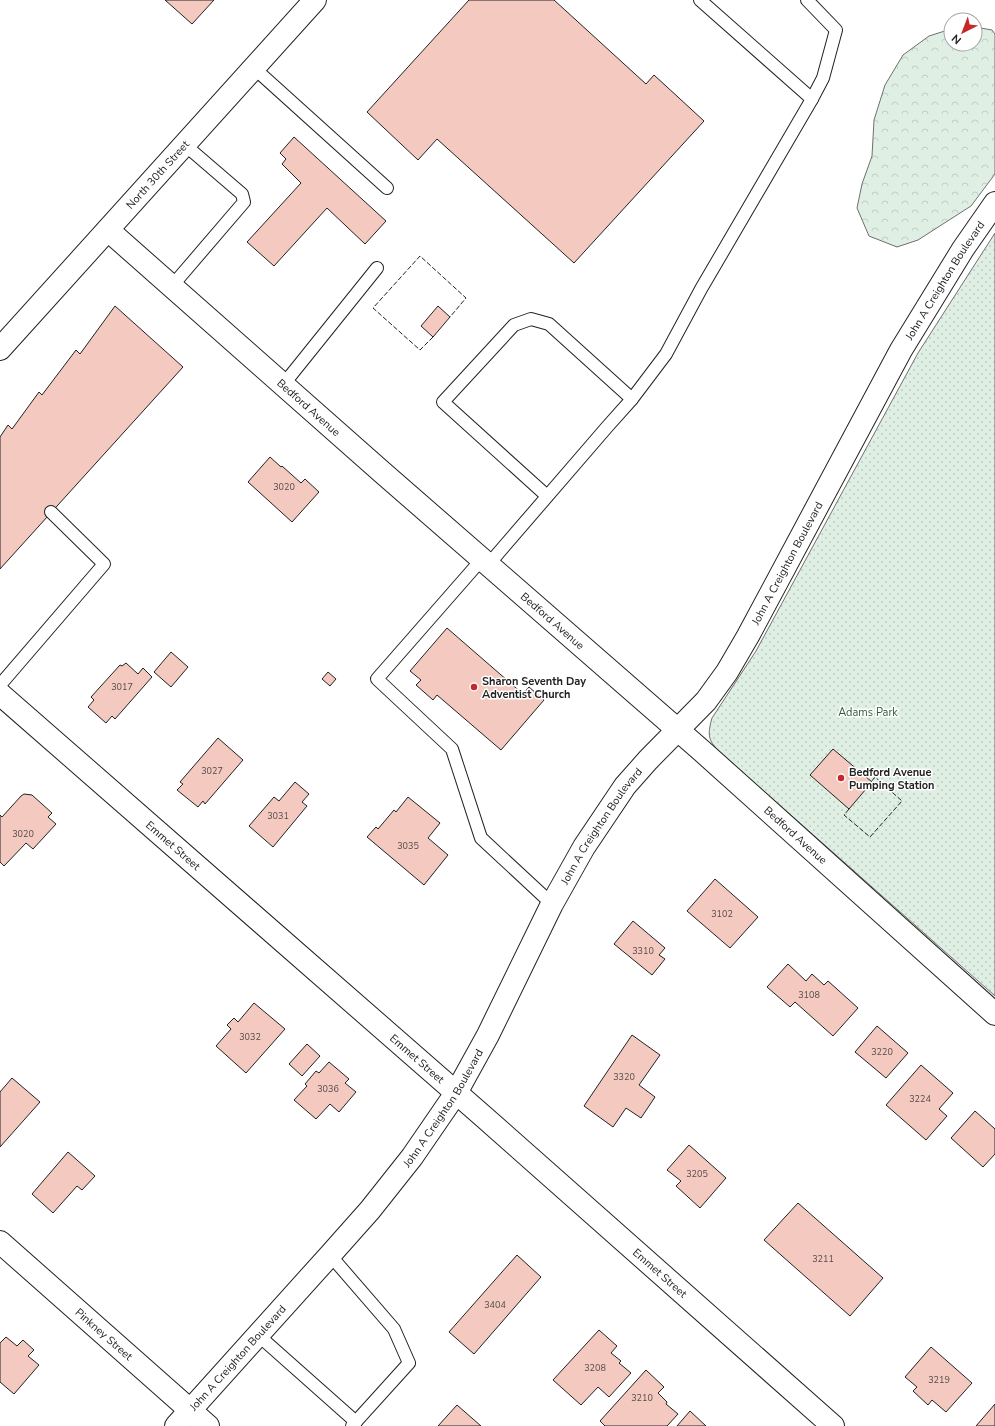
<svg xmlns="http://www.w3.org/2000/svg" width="995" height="1426" font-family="'Nunito Sans',sans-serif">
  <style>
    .grass { fill: url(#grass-dots); stroke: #6f6f6f }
    .forest { fill: url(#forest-crowns); stroke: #6f6f6f }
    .building { fill: #f3c9c0; stroke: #222 }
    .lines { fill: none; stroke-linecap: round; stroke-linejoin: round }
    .lane-casing { stroke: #222; stroke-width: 14 }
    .street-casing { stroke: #222; stroke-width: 24 }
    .secondary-casing { stroke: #222; stroke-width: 24 }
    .lane { stroke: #fff; stroke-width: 12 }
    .street { stroke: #fff; stroke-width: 22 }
    .secondary { stroke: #fff; stroke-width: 22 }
    .fence { stroke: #222; stroke-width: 1; stroke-dasharray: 5 2; stroke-linecap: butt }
    .poi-dot { fill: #c62828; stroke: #fff; stroke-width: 1.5 }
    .labels { text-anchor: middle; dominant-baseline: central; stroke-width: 3; stroke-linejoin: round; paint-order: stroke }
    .number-label { font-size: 9px; fill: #564c4a }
    .street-label { font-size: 11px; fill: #222; stroke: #fff }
    .poi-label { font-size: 11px; font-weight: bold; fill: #222; stroke: #fff; text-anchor: start }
    .park-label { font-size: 11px; fill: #2f5e38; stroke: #fff }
  </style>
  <defs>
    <pattern id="grass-dots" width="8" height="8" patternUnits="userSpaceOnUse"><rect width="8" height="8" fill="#e0efe3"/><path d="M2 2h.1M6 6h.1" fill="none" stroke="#c0cdc2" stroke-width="1.8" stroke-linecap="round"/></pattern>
    <pattern id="forest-crowns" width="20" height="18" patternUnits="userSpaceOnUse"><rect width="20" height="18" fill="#e0efe3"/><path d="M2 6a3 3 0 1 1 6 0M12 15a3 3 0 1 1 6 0" fill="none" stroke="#c0cdc2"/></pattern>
  </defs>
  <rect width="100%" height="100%" fill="#fff"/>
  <path class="grass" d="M995,233v763l-273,-242c-14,-13 -15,-18 -10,-36l44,-67 162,-298z"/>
  <path class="forest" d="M975,27l17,3 3,4v140l-24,32 -53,34 -21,7 -28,-11 -12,-28 5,-24 10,-28 2,-36 11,-35 18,-30 26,-19 22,-7v15h24z"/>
  <g class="building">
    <path d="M165,0h49l-22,24z"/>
    <path d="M469,0h85l92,84 8,-9 50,46 -130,142 -137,-124 -19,21 -51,-48z"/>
    <path d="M294,137l92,84 -21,23 -38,-36 -53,58 -27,-24 54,-59 -19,-19 4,-5 -6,-6z"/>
    <path d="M115,306l68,61 -183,202v-132l8,-12 4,4 27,-37 3,3 34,-45 4,4z"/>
    <path d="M438,306l12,11 -17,20 -12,-11z"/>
    <path d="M270,457l11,10 1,-1 19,17 4,-4 14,13 -27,30 -44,-40z"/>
    <path d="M447,628l76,66 6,-7 15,13 -43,50 -64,-55 -4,5 -17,-15 5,-5 -11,-9z"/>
    <path d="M171,652l17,15 -17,20 -17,-15z"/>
    <path d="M126,663l12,11 5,-6 9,9 -37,42 -3,-3 -6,7 -18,-16 6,-7 -3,-3 29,-32 2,1z"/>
    <path d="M328,672l8,7 -6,7 -8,-7z"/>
    <path d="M218,738l25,22 -38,44 -2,-3 -5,6 -21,-17 6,-6 -3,-2z"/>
    <path d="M833,749l39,33 -23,27 -39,-34z"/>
    <path d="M295,782l14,12 -7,8 5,4 -34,41 -24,-21 25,-29 5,4z"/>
    <path d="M24,794l8,1 20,18 -4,4 8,7 -23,25 -7,-6 -22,23 -4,-4v-47l2,2 19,-21z"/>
    <path d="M408,797l32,26 -12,15 20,17 -24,30 -57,-48 9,-10 2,2 16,-19 2,2z"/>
    <path d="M715,879l43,38 -28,31 -43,-37z"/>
    <path d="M633,921l32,27 -6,7 6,4 -13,16 -38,-31z"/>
    <path d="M788,964l18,17 6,-7 12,11 4,-4 30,27 -25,28 -38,-34 -5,5 -23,-20z"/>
    <path d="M254,1003l31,26 -39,44 -30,-27 15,-17 -4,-4 7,-7 4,4z"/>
    <path d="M877,1026l31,27 -22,25 -31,-26z"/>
    <path d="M632,1035l28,20 -21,30 16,12 -14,21 -15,-10 -13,19 -29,-21z"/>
    <path d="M307,1044l13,12 -18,20 -13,-12z"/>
    <path d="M329,1062l20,17 -4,4 11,9 -17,20 -9,-8 -14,15 -22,-19 13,-14 -2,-2 11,-13 3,2z"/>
    <path d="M921,1065l32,28 -14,16 8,7 -21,24 -40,-35z"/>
    <path d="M12,1078l28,24 -40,45v-55z"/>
    <path d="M975,1111l20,18v25l-12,13 -32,-29z"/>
    <path d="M689,1145l37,33 -26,30 -24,-22 5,-5 -14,-11z"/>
    <path d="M68,1152l27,24 -13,14 -5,-4 -24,27 -21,-19z"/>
    <path d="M798,1203l85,75 -33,38 -86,-76z"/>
    <path d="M517,1255l24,22 -67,77 -25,-22z"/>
    <path d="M599,1330l18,16 -6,7 10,8 -2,2 12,10 -22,24 -11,-10 -17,18 -28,-25z"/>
    <path d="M6,1337l11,9 6,-6 11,10 -6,6 11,9 -25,29 -14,-12v-39z"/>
    <path d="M931,1347l41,36 -26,29 -14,-12 -4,5 -15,-14 4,-4 -12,-10z"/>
    <path d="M646,1370l18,17 -6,6 9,9 -1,2 12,10 -11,12h-62l-5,-5z"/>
    <path d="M995,1404v22h-19z"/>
    <path d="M457,1405l24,21h-43z"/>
    <path d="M690,1411l16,15h-29z"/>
  </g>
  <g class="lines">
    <g class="lane-casing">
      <g id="lane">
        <path d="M700,0l112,99"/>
        <path d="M254,68l133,120"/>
        <path d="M172,286l72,-84 -2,-8 -57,-49"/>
        <path d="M283,385l94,-117"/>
        <path d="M547,496l-104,-94 71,-77 17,-6 18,5 83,75"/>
        <path d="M482,559l-105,120 75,70 29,89 71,66"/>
        <path d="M488,565l119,-138 25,-28 34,-45 35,-65 111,-190 11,-21 13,-48 -29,-30"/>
        <path d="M0,685l104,-121 -53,-52"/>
        <path d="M330,1255l64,74 15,34 -57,63"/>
        <path d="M258,1335l98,87"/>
      </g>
    </g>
    <g class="street-casing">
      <g id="street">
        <path id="s1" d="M0,694l484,423 349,309"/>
        <path id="s2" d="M0,1242l208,184"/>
      </g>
    </g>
    <g class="secondary-casing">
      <g id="secondary">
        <path id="s3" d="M108,230l275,243 319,278 293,263"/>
        <path id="s4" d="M0,349l315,-349"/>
        <path id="s5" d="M176,1426l154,-171 40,-45 42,-53 44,-64 32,-58 64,-131 32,-57 41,-61 23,-26 58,-59 21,-29 21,-36 153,-286 62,-101 32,-46"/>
      </g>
    </g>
    <use href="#lane" class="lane"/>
    <use href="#street" class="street"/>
    <use href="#secondary" class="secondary"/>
    <g class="fence">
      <path d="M433,337l-13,13 -47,-42 47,-52 46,42 -16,19"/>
      <path d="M849,809l-5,6 26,22 32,-36 -27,-24 -4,5"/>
    </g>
  </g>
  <g class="poi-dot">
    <circle cx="474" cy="687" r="4"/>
    <circle cx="841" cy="778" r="4"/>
  </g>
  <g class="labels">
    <g class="number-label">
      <text x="284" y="487">3020</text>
      <text x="122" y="687">3017</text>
      <text x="212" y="771">3027</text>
      <text x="278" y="816">3031</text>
      <text x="23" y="834">3020</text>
      <text x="408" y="846">3035</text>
      <text x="722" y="914">3102</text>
      <text x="643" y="951">3310</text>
      <text x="809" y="995">3108</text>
      <text x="250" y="1037">3032</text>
      <text x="882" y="1052">3220</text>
      <text x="624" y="1077">3320</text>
      <text x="328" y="1089">3036</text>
      <text x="920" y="1099">3224</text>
      <text x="697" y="1174">3205</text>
      <text x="823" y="1259">3211</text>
      <text x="495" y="1305">3404</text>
      <text x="595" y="1368">3208</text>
      <text x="939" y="1380">3219</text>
      <text x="642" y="1398">3210</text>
    </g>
    <g class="street-label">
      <text stroke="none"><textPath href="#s4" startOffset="235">North 30th Street</textPath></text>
      <text stroke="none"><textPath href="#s5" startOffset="1388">John A Creighton Boulevard</textPath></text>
      <text stroke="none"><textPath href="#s3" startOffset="268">Bedford Avenue</textPath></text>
      <text stroke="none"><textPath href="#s5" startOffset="1064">John A Creighton Boulevard</textPath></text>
      <text stroke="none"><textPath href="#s3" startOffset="592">Bedford Avenue</textPath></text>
      <text stroke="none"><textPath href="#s5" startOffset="740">John A Creighton Boulevard</textPath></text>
      <text stroke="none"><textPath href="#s3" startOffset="916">Bedford Avenue</textPath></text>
      <text stroke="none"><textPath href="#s1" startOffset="230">Emmet Street</textPath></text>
      <text stroke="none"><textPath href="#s1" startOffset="554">Emmet Street</textPath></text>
      <text stroke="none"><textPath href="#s5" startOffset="416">John A Creighton Boulevard</textPath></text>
      <text stroke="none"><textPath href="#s1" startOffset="878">Emmet Street</textPath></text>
      <text stroke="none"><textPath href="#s2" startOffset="139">Pinkney Street</textPath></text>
      <text stroke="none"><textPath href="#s5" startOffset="92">John A Creighton Boulevard</textPath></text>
    </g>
    <g class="poi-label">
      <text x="482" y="681">Sharon Seventh Day<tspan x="482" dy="13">Adventist Church</tspan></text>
      <text x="849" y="772">Bedford Avenue<tspan x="849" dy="13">Pumping Station</tspan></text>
    </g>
    <g class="park-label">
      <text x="868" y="712">Adams Park</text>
    </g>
  </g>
  <g transform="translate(963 32) rotate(222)"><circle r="19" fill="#ffffff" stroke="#a7a7a7"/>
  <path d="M0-3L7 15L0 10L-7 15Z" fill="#c62828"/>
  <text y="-6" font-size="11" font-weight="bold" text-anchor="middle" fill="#222222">N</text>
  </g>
</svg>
